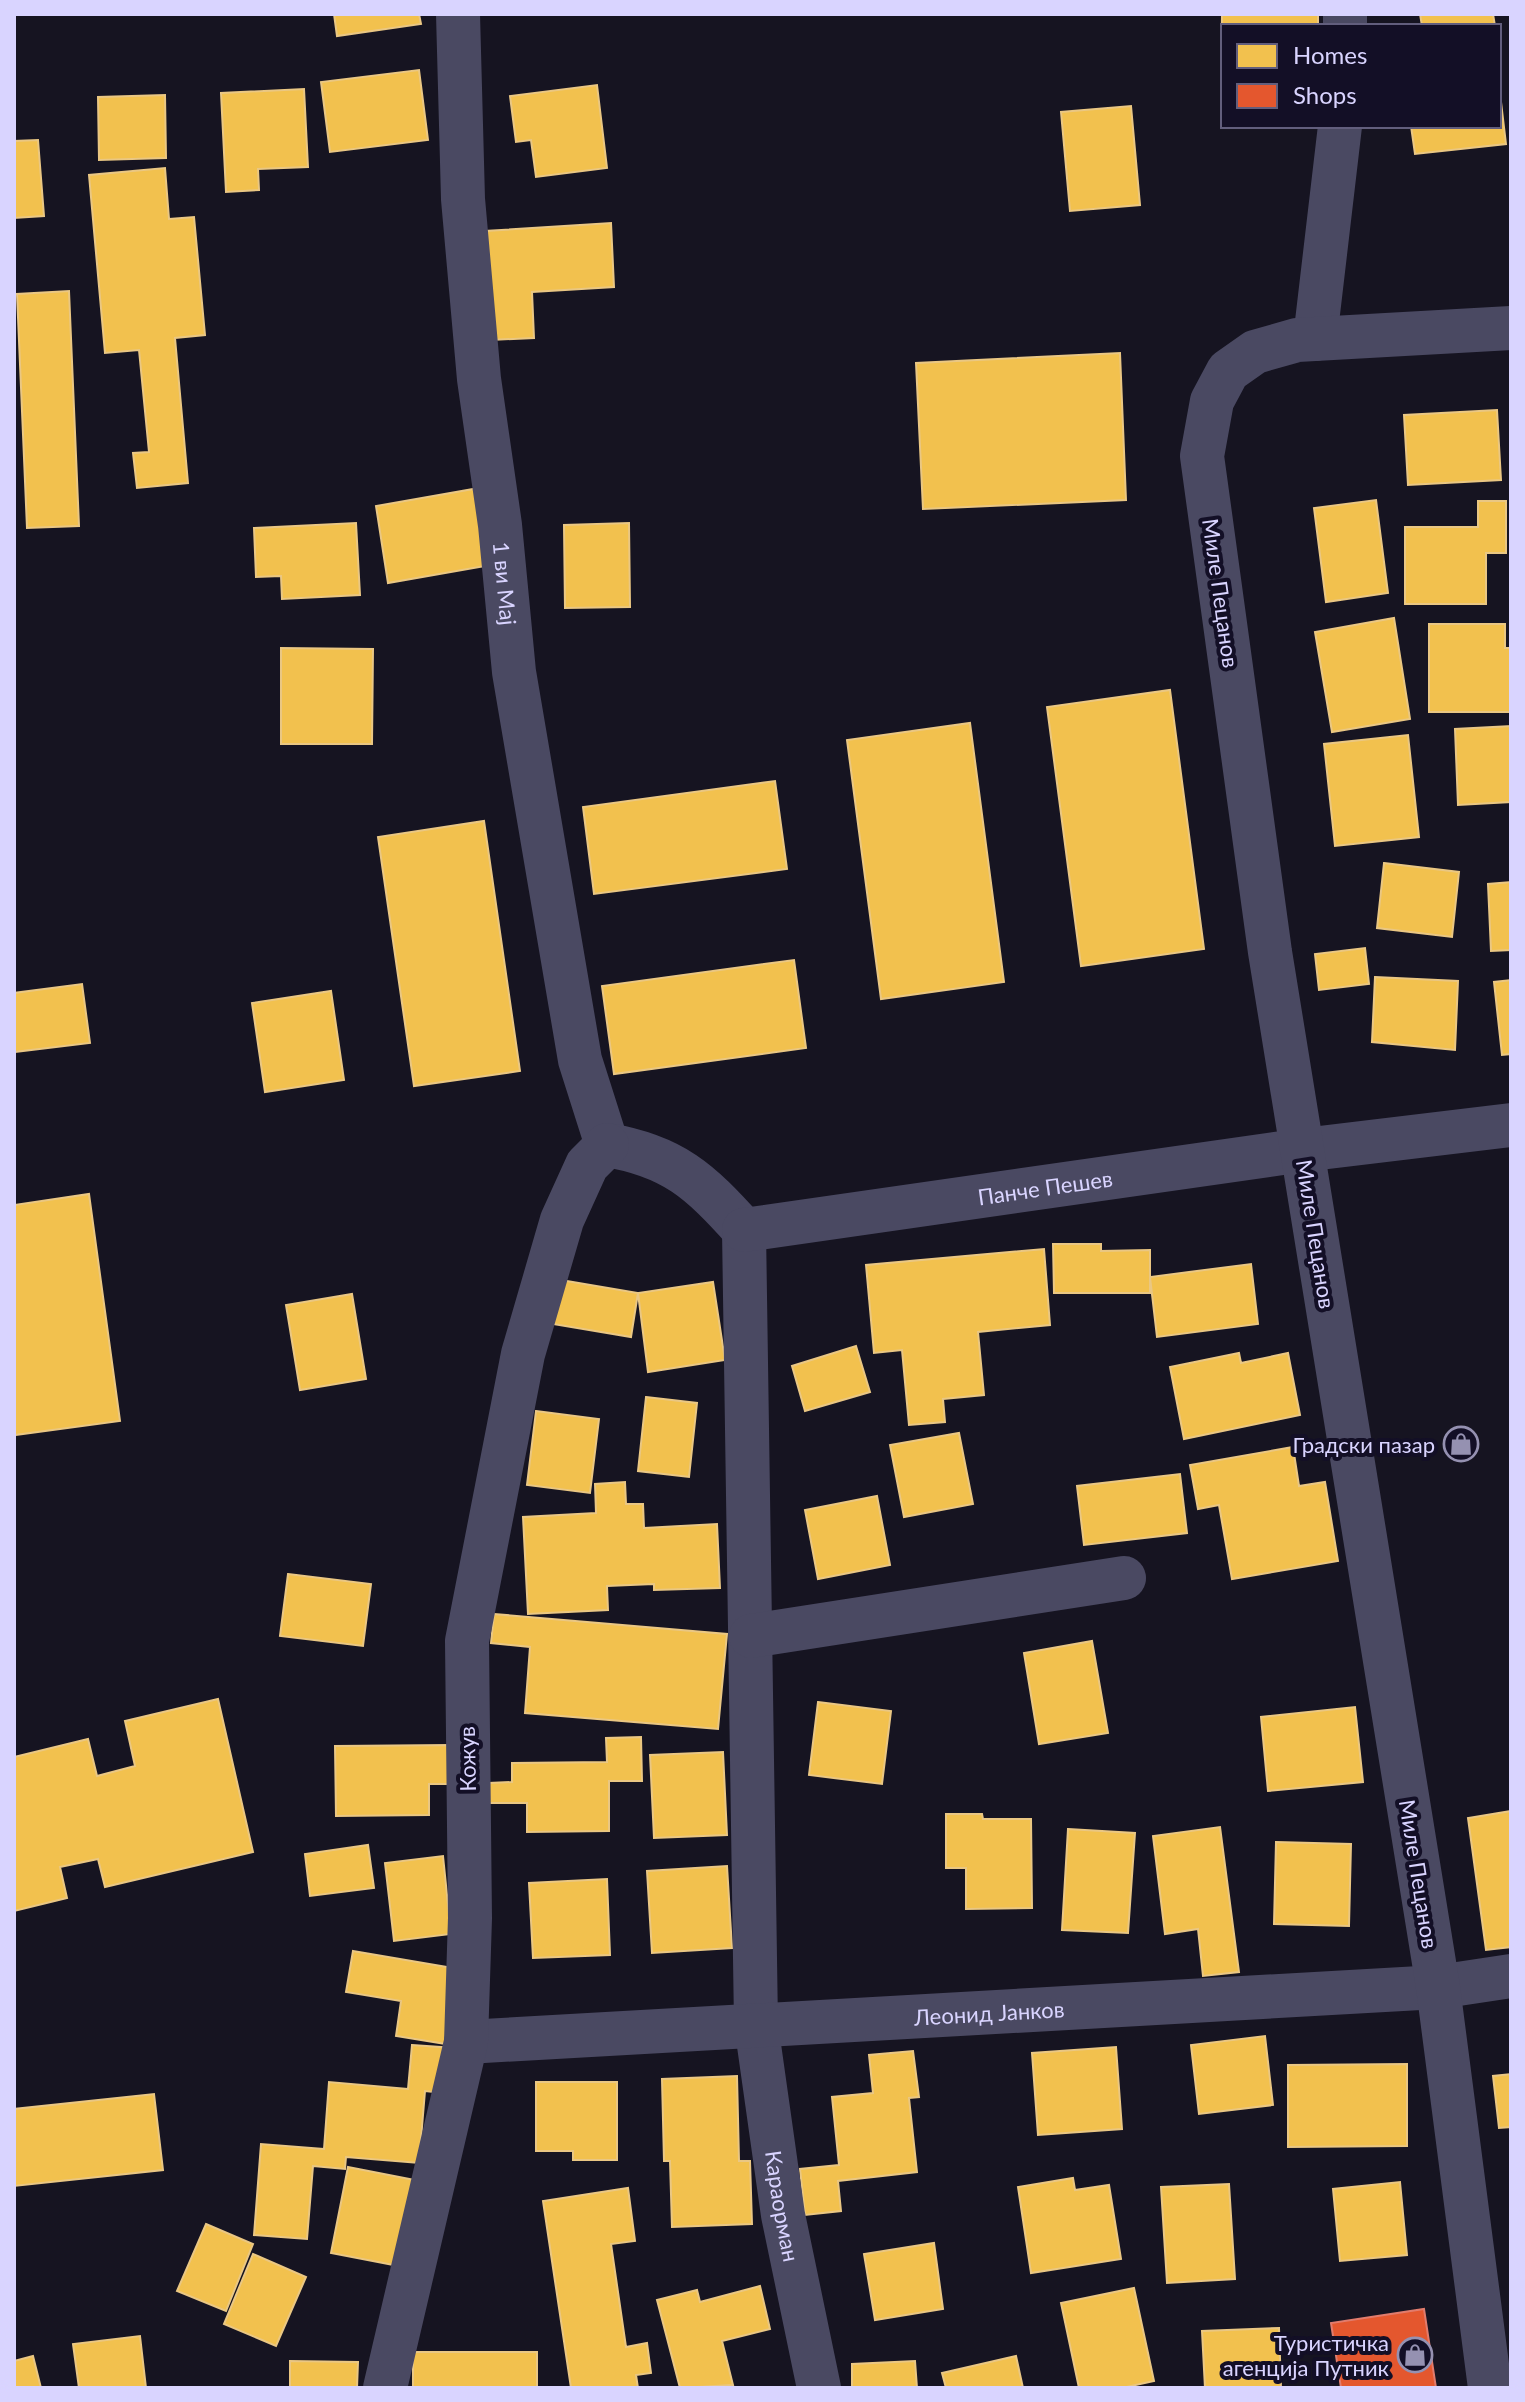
<svg xmlns="http://www.w3.org/2000/svg" width="1525" height="2402" font-family="Lato,sans-serif">
  <style>
    .homes { fill: #f2c14e; stroke: #eac783; stroke-width: 2 }
    .shops { fill: #e4572e; stroke: #e17c6d; stroke-width: 2 }
    .lines { fill: none; stroke-linecap: round; stroke-linejoin: round }
    .street { stroke: #4a4962; stroke-width: 44 }
    .labels { text-anchor: middle; dominant-baseline: central; stroke-width: 8; stroke-linejoin: round; paint-order: stroke }
    .street-label { font-size: 22px; fill: #d9d4ff; stroke: #130f26 }
    .poi-label { font-size: 22px; fill: #d9d4ff; stroke: #130f26; text-anchor: end }
  </style>
  <rect width="100%" height="100%" fill="#161421"/>
  <g class="homes">
    <path d="M334,14h85l2,10 -84,12z"/>
    <path d="M1222,14h96v12h-95l-2,68z"/>
    <path d="M1420,14h73l2,12h-73z"/>
    <path d="M419,70l9,70 -98,12 -9,-70z"/>
    <path d="M597,85l10,83 -71,9 -5,-37 -15,2 -6,-46z"/>
    <path d="M1499,85l7,59 -91,10 -4,-28h88z"/>
    <path d="M304,89l4,78 -50,2 1,21 -33,2 -5,-99z"/>
    <path d="M165,95l1,63 -67,2 -1,-63z"/>
    <path d="M1131,106l9,99 -70,6 -9,-99z"/>
    <path d="M38,140l6,76 -30,2v-77z"/>
    <path d="M165,168l4,51 25,-2 11,118 -30,3 13,145 -51,5 -4,-35 16,-1 -10,-102 -34,3 -16,-178z"/>
    <path d="M611,223l3,64 -82,5 2,46 -43,2 -6,-109z"/>
    <path d="M69,291l10,235 -52,2 -10,-234z"/>
    <path d="M1120,353l6,147 -203,9 -7,-146z"/>
    <path d="M1497,410l4,70 -93,5 -4,-70z"/>
    <path d="M479,488l12,77 -103,18 -12,-77z"/>
    <path d="M1376,500l12,93 -62,9 -12,-94z"/>
    <path d="M1478,501h28v52h-20v51h-81v-77h73z"/>
    <path d="M356,523l4,72 -78,4 -1,-23 -25,1 -2,-49z"/>
    <path d="M629,523l1,84 -65,1 -1,-83z"/>
    <path d="M1394,618l16,101 -78,13 -17,-100z"/>
    <path d="M1429,624h76v24h6v64h-82z"/>
    <path d="M281,648l92,1 -1,95h-91z"/>
    <path d="M1170,690l34,259 -123,17 -34,-259z"/>
    <path d="M970,723l34,259 -123,17 -34,-259z"/>
    <path d="M1511,726v76l-53,3 -3,-76z"/>
    <path d="M1408,735l11,102 -84,9 -11,-102z"/>
    <path d="M775,781l12,88 -193,25 -11,-87z"/>
    <path d="M484,821l36,250 -106,15 -36,-249z"/>
    <path d="M1384,863l75,9 -7,65 -75,-9z"/>
    <path d="M1511,882v68l-20,1 -3,-67z"/>
    <path d="M1365,948l4,36 -50,6 -4,-36z"/>
    <path d="M794,960l12,88 -192,26 -12,-88z"/>
    <path d="M1375,977l83,4 -3,69 -83,-8z"/>
    <path d="M1511,980v74l-9,1 -8,-73z"/>
    <path d="M82,984l8,59 -76,9v-59z"/>
    <path d="M331,991l13,89 -79,12 -13,-89z"/>
    <path d="M89,1194l31,227 -105,14 -1,-230z"/>
    <path d="M1053,1244h48v7l49,-1v43h-96z"/>
    <path d="M1044,1249l6,76 -72,7 6,63 -41,4 2,23 -36,3 -7,-75 -28,3 -8,-88z"/>
    <path d="M1251,1264l7,60 -101,13 -7,-60z"/>
    <path d="M561,1280l77,13 -7,44 -78,-13z"/>
    <path d="M713,1282l12,78 -77,12 -10,-79z"/>
    <path d="M352,1294l14,85 -66,11 -14,-85z"/>
    <path d="M856,1346l14,46 -65,19 -13,-45z"/>
    <path d="M1239,1353l2,10 47,-10 12,62 -116,24 -14,-72z"/>
    <path d="M646,1397l51,6 -8,74 -51,-6z"/>
    <path d="M536,1411l63,8 -9,74 -63,-8z"/>
    <path d="M959,1433l14,71 -69,13 -14,-72z"/>
    <path d="M1293,1447l6,39 26,-4 13,79 -106,18 -13,-74 -21,4 -8,-44z"/>
    <path d="M1180,1474l7,59 -103,12 -7,-59z"/>
    <path d="M625,1482l1,22h17l1,24 73,-4 3,64 -66,2v-6l-47,2 1,24 -80,4 -5,-97 73,-4 -1,-29z"/>
    <path d="M877,1496l13,69 -72,14 -13,-69z"/>
    <path d="M288,1574l83,10 -8,62 -83,-10z"/>
    <path d="M494,1614l233,20 -9,95 -193,-16 5,-66 -39,-4z"/>
    <path d="M1092,1641l16,92 -69,11 -15,-91z"/>
    <path d="M218,1699l35,153 -148,35 -7,-28 -38,8 7,31 -53,13v-154l74,-18 9,37 38,-10 -10,-45z"/>
    <path d="M818,1702l73,9 -9,73 -73,-9z"/>
    <path d="M1355,1707l8,75 -95,9 -7,-74z"/>
    <path d="M641,1737l1,44h-33v50l-82,1v-29h-38v-20l23,-1v-19l95,-1 -1,-24z"/>
    <path d="M450,1745l-1,39h-20v31l-93,1 -1,-70z"/>
    <path d="M723,1752l4,83 -73,3 -4,-83z"/>
    <path d="M1511,1811v136l-25,3 -18,-132z"/>
    <path d="M946,1814h36l1,5h48l1,89 -66,1v-41h-20z"/>
    <path d="M1220,1827l19,145 -36,4 -5,-47 -33,5 -12,-98z"/>
    <path d="M1068,1829l67,4 -7,100 -66,-3z"/>
    <path d="M1276,1842l75,2 -2,82 -75,-2z"/>
    <path d="M368,1845l6,43 -64,8 -5,-42z"/>
    <path d="M443,1856l8,78 -57,7 -9,-78z"/>
    <path d="M727,1866l5,82 -80,5 -5,-82z"/>
    <path d="M607,1879l3,76 -77,3 -4,-75z"/>
    <path d="M353,1951l112,19 -13,75 -56,-9 5,-35 -55,-9z"/>
    <path d="M1265,2036l8,69 -74,9 -8,-69z"/>
    <path d="M412,2045l43,3 -4,46 -26,-3 -6,72 -73,-6 -1,12 -32,-3 -6,73 -53,-4 7,-91 63,5 5,-67 79,7z"/>
    <path d="M1116,2047l6,82 -84,6 -6,-82z"/>
    <path d="M913,2051l6,46 -10,1 8,74 -79,9 3,30 -36,4 -5,-46 39,-4 -7,-68 41,-4 -4,-38z"/>
    <path d="M1407,2064v82l-119,1v-82z"/>
    <path d="M1511,2074v53l-12,1 -6,-52z"/>
    <path d="M737,2076l2,85h11l2,63 -80,3 -2,-66h-6l-2,-82z"/>
    <path d="M536,2082h81v78h-44v-9h-37z"/>
    <path d="M154,2094l9,76 -149,16v-77z"/>
    <path d="M348,2167l72,14 -16,86 -73,-14z"/>
    <path d="M1073,2178l2,12 34,-5 12,74 -90,14 -13,-86z"/>
    <path d="M1400,2182l7,73 -67,6 -7,-72z"/>
    <path d="M1229,2184l6,95 -68,4 -6,-96z"/>
    <path d="M628,2188l7,53 -24,3 15,103 21,-4 4,30 -15,2 2,13h-67l-28,-187z"/>
    <path d="M206,2224l47,20 -27,67 -49,-20z"/>
    <path d="M934,2243l9,66 -68,11 -11,-66z"/>
    <path d="M253,2254l53,23 -30,69 -52,-22z"/>
    <path d="M760,2286l10,43 -48,12 11,44 -53,3 -23,-88 40,-10 3,12z"/>
    <path d="M1134,2288l20,93 -32,7h-43l-18,-85z"/>
    <path d="M1279,2328l2,60h-76l-3,-57z"/>
    <path d="M140,2336l6,52h-67l-6,-44z"/>
    <rect x="413" y="2352" width="124" height="36"/>
    <path d="M33,2356l8,32h-27v-27z"/>
    <path d="M1016,2356l7,32h-77l-4,-15z"/>
    <path d="M290,2361l68,1 -1,26h-67z"/>
    <path d="M915,2361l2,27h-65v-24z"/>
  </g>
  <path class="shops" d="M1424,2309l12,79h-95l-10,-65z"/>
  <g class="lines">
    <g class="street">
      <path id="s1" d="M458,14l5,185 16,180 21,146 14,147 66,388 27,85"/>
      <path d="M1345,26v-12"/>
      <path d="M1315,339l25,-213"/>
      <path d="M607,1145c66,11 93,36 137,85"/>
      <path id="s2" d="M744,1230l12,794 27,191 36,173"/>
      <path id="s3" d="M744,1230l559,-80 208,-25"/>
      <path d="M751,1636l373,-58"/>
      <path id="s4" d="M466,2042l972,-55 73,-11"/>
      <path d="M385,2388l81,-346 4,-124 -3,-277 56,-287 39,-134 25,-55 20,-20"/>
      <path d="M1490,2388l-52,-401 -168,-1035 -68,-496 10,-55 16,-30 27,-19 42,-12 214,-12"/>
    </g>
  </g>
  <defs>
    <g id="shop-ring" transform="scale(1.8)"><circle r="9.5" fill="#130f26" stroke="#9591b1" stroke-width="1.5"/><path d="M-5-2.5h2.3a2.7 3.5 0 0 1 5.4 0H5L5.5 6h-11ZM-1.5-2.5h3a1.5 2.3 0 0 0-3 0Z" fill="#9591b1"/></g>
  </defs>
  <g fill-rule="evenodd">
    <use href="#shop-ring" x="1461" y="1444"/>
    <use href="#shop-ring" x="1415" y="2355"/>
  </g>
  <g class="labels">
    <g class="street-label">
      <text stroke="none"><textPath href="#s1" startOffset="572">1 ви Мај</textPath></text>
      <text transform="translate(1221 593) rotate(82)">Миле Пецанов</text>
      <text stroke="none"><textPath href="#s3" startOffset="304">Панче Пешев</textPath></text>
      <text transform="translate(1316 1234) rotate(81)">Миле Пецанов</text>
      <text transform="translate(467 1759) rotate(-91)">Кожув</text>
      <text transform="translate(1419 1874) rotate(81)">Миле Пецанов</text>
      <text stroke="none"><textPath href="#s4" startOffset="524">Леонид Јанков</textPath></text>
      <text stroke="none"><textPath href="#s2" startOffset="978">Караорман</textPath></text>
    </g>
    <g class="poi-label">
      <text x="1435" y="1444">Градски пазар</text>
      <text x="1389" y="2342">Туристичка<tspan x="1389" dy="25">агенција Путник</tspan></text>
    </g>
  </g>
  <rect width="1525" height="2402" fill="none" stroke="#d9d4ff" stroke-width="32"/>
  <rect x="1221" y="24" width="280" height="104" fill="#130f26" stroke="#625e7d" stroke-width="2"/>
  <rect x="1237" y="44" width="40" height="24" fill="#f2c14e" stroke="#625e7d" stroke-width="2"/>
  <text x="1293" y="64" font-size="24" fill="#d9d4ff">Homes</text>
  <rect x="1237" y="84" width="40" height="24" fill="#e4572e" stroke="#625e7d" stroke-width="2"/>
  <text x="1293" y="104" font-size="24" fill="#d9d4ff">Shops</text>
</svg>
